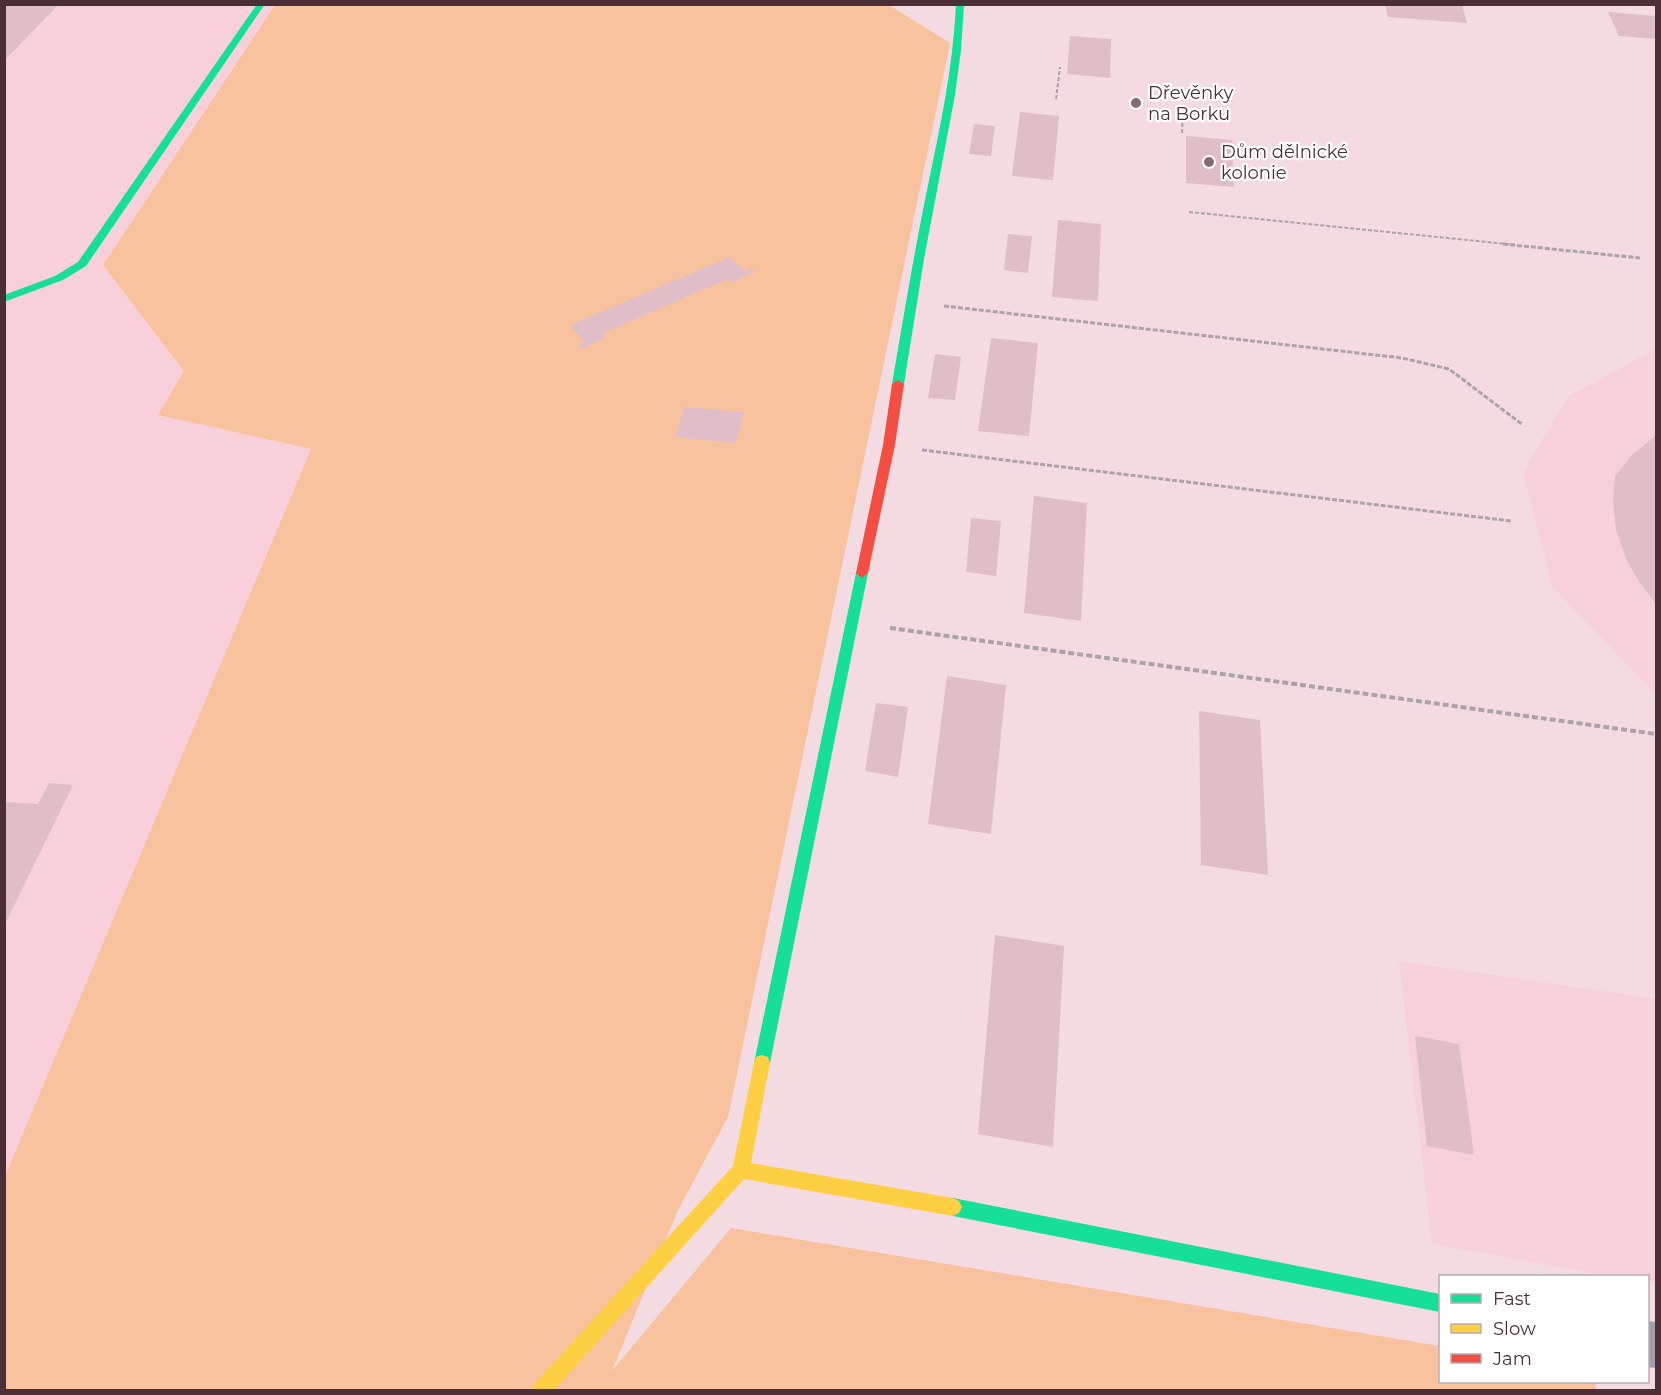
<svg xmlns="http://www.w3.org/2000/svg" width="1661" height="1395" font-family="Montserrat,sans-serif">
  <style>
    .built { fill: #f8d0da }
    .green { fill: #f9c29e }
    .building { fill: #dfbec7 }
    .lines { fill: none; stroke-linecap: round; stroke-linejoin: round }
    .path-far2 { stroke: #a9a4ab; stroke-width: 2; stroke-dasharray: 4 2; stroke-linecap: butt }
    .path-far1 { stroke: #a9a4ab; stroke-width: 3; stroke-dasharray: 5 2; stroke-linecap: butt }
    .path { stroke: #a9a4ab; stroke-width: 4; stroke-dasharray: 6 3; stroke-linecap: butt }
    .street { fill: #9da0aa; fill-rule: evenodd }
    .fast { fill: #16e098; fill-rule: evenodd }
    .slow { fill: #ffcf43; fill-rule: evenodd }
    .jam { fill: #f24e42; fill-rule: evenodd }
    .poi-dot { fill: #876b72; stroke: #fff; stroke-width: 2 }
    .labels { text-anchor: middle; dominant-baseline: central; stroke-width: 4.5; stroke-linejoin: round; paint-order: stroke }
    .far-poi-label { font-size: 18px; fill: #4c2f36; stroke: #fff; text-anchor: start }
  </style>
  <rect width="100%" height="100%" fill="#f4dae1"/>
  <g class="built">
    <path d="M5,5h270l-172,260 82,106 -27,44 153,34 -306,727z"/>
    <path d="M1656,349v346l-104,-109 -28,-110 5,-15 40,-65z"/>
    <path d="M1399,961l257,38v286l-8,-2v-7h-38l-178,-32z"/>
  </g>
  <path class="green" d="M275,5h614l61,38 -222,1074 -51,95 -65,159 119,-143 709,118v36h155l1,8h-1591v-214l306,-727 -153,-34 26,-44 -81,-106z"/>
  <g class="building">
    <path d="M4,4h55l-55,57z"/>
    <path d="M1385,4h77l5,19 -79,-6z"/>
    <path d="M1608,12l48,4v23l-37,-3z"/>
    <path d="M1070,36l41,3 -1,39 -43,-4z"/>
    <path d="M1020,112l39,4 -6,64 -41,-4z"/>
    <path d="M974,124l21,2 -4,30 -22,-2z"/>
    <path d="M1186,136l46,4 2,47 -48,-4z"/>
    <path d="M1058,220l43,4 -3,77 -46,-4z"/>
    <path d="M1008,234l24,2 -4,37 -24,-3z"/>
    <path d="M730,257l15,14 6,-3 4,4 -22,10 -5,-3 -125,54 3,5 -25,11 -4,-4 7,-3 -14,-17z"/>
    <path d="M991,338l47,5 -9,93 -51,-5z"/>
    <path d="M935,354l26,3 -6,43 -27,-2z"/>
    <path d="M684,407l60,5 -8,31 -61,-6z"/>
    <path d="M1656,435v169l-16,-21 -13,-22 -11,-31 -3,-29 2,-25 17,-21z"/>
    <path d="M1034,496l53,7 -6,118 -57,-8z"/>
    <path d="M971,518l30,3 -5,55 -30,-4z"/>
    <path d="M947,676l59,9 -15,149 -63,-10z"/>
    <path d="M876,703l32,4 -10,70 -33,-6z"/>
    <path d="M1199,711l61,9 8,155 -67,-10z"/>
    <path d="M49,783l24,2 -69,141v-124l34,2z"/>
    <path d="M995,935l69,11 -11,201 -75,-13z"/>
    <path d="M1415,1036l44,8 15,111 -47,-9z"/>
  </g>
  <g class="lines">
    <g class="path-far2">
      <path d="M1056,99l4,-32"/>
      <path d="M1182,133l1,-22"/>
      <path d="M1189,212l328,33"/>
    </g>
    <g class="path-far1">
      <path d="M1503,244l137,14"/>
      <path d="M944,306l458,52 47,11 74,56"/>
      <path d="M922,450l589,71"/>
    </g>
    <path class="path" d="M890,628l766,106"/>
    <path class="street" d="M1648,1321l8,1v46l-8,-1z"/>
    <g class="fast">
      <path d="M257,4h8l-179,262 -23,14 -59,22v-7l51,-19 23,-14z"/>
      <path d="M956,4h8l-3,46 -6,45 -31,164 -20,125 -6,4 -6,-4c11,-65 22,-130 35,-194 13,-62 26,-122 29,-186z"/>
      <path d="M862,568l6,5 -98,490 -2,6 -6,2 -6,-2 -2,-6 102,-490z"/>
      <path d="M953,1198l487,96v18l-487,-96 -6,-3 -3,-6 3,-6z"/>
    </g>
    <path class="slow" d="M762,1055l6,2 2,6 -19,100 202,35 6,3 3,6 -3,6 -6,3 -209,-37 -190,211h-21l2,-7 198,-217 21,-103 2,-6z"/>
    <path class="jam" d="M898,380l6,4 -9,61 -27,128 -6,5 -6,-5 27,-128 9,-61z"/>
  </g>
  <g class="poi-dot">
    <circle cx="1136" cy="103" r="6"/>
    <circle cx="1209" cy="162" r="6"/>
  </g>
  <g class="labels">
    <g class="far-poi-label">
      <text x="1148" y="93">Dřevěnky<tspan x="1148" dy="21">na Borku</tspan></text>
      <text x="1221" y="152">Dům dělnické<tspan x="1221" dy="21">kolonie</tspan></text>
    </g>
  </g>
  <rect width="1661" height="1395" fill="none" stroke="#4c2f36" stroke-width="12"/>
  <rect x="1439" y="1275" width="210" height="108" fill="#ffffff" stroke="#b7acaf" stroke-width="1.5"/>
  <rect x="1451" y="1294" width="30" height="9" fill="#16e098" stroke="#b7acaf" stroke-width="1.5"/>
  <text x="1493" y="1305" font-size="18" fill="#4c2f36">Fast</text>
  <rect x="1451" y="1324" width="30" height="9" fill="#ffcf43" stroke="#b7acaf" stroke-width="1.5"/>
  <text x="1493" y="1335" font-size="18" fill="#4c2f36">Slow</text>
  <rect x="1451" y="1354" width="30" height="9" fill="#f24e42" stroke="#b7acaf" stroke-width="1.5"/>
  <text x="1493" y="1365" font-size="18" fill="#4c2f36">Jam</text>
</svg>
